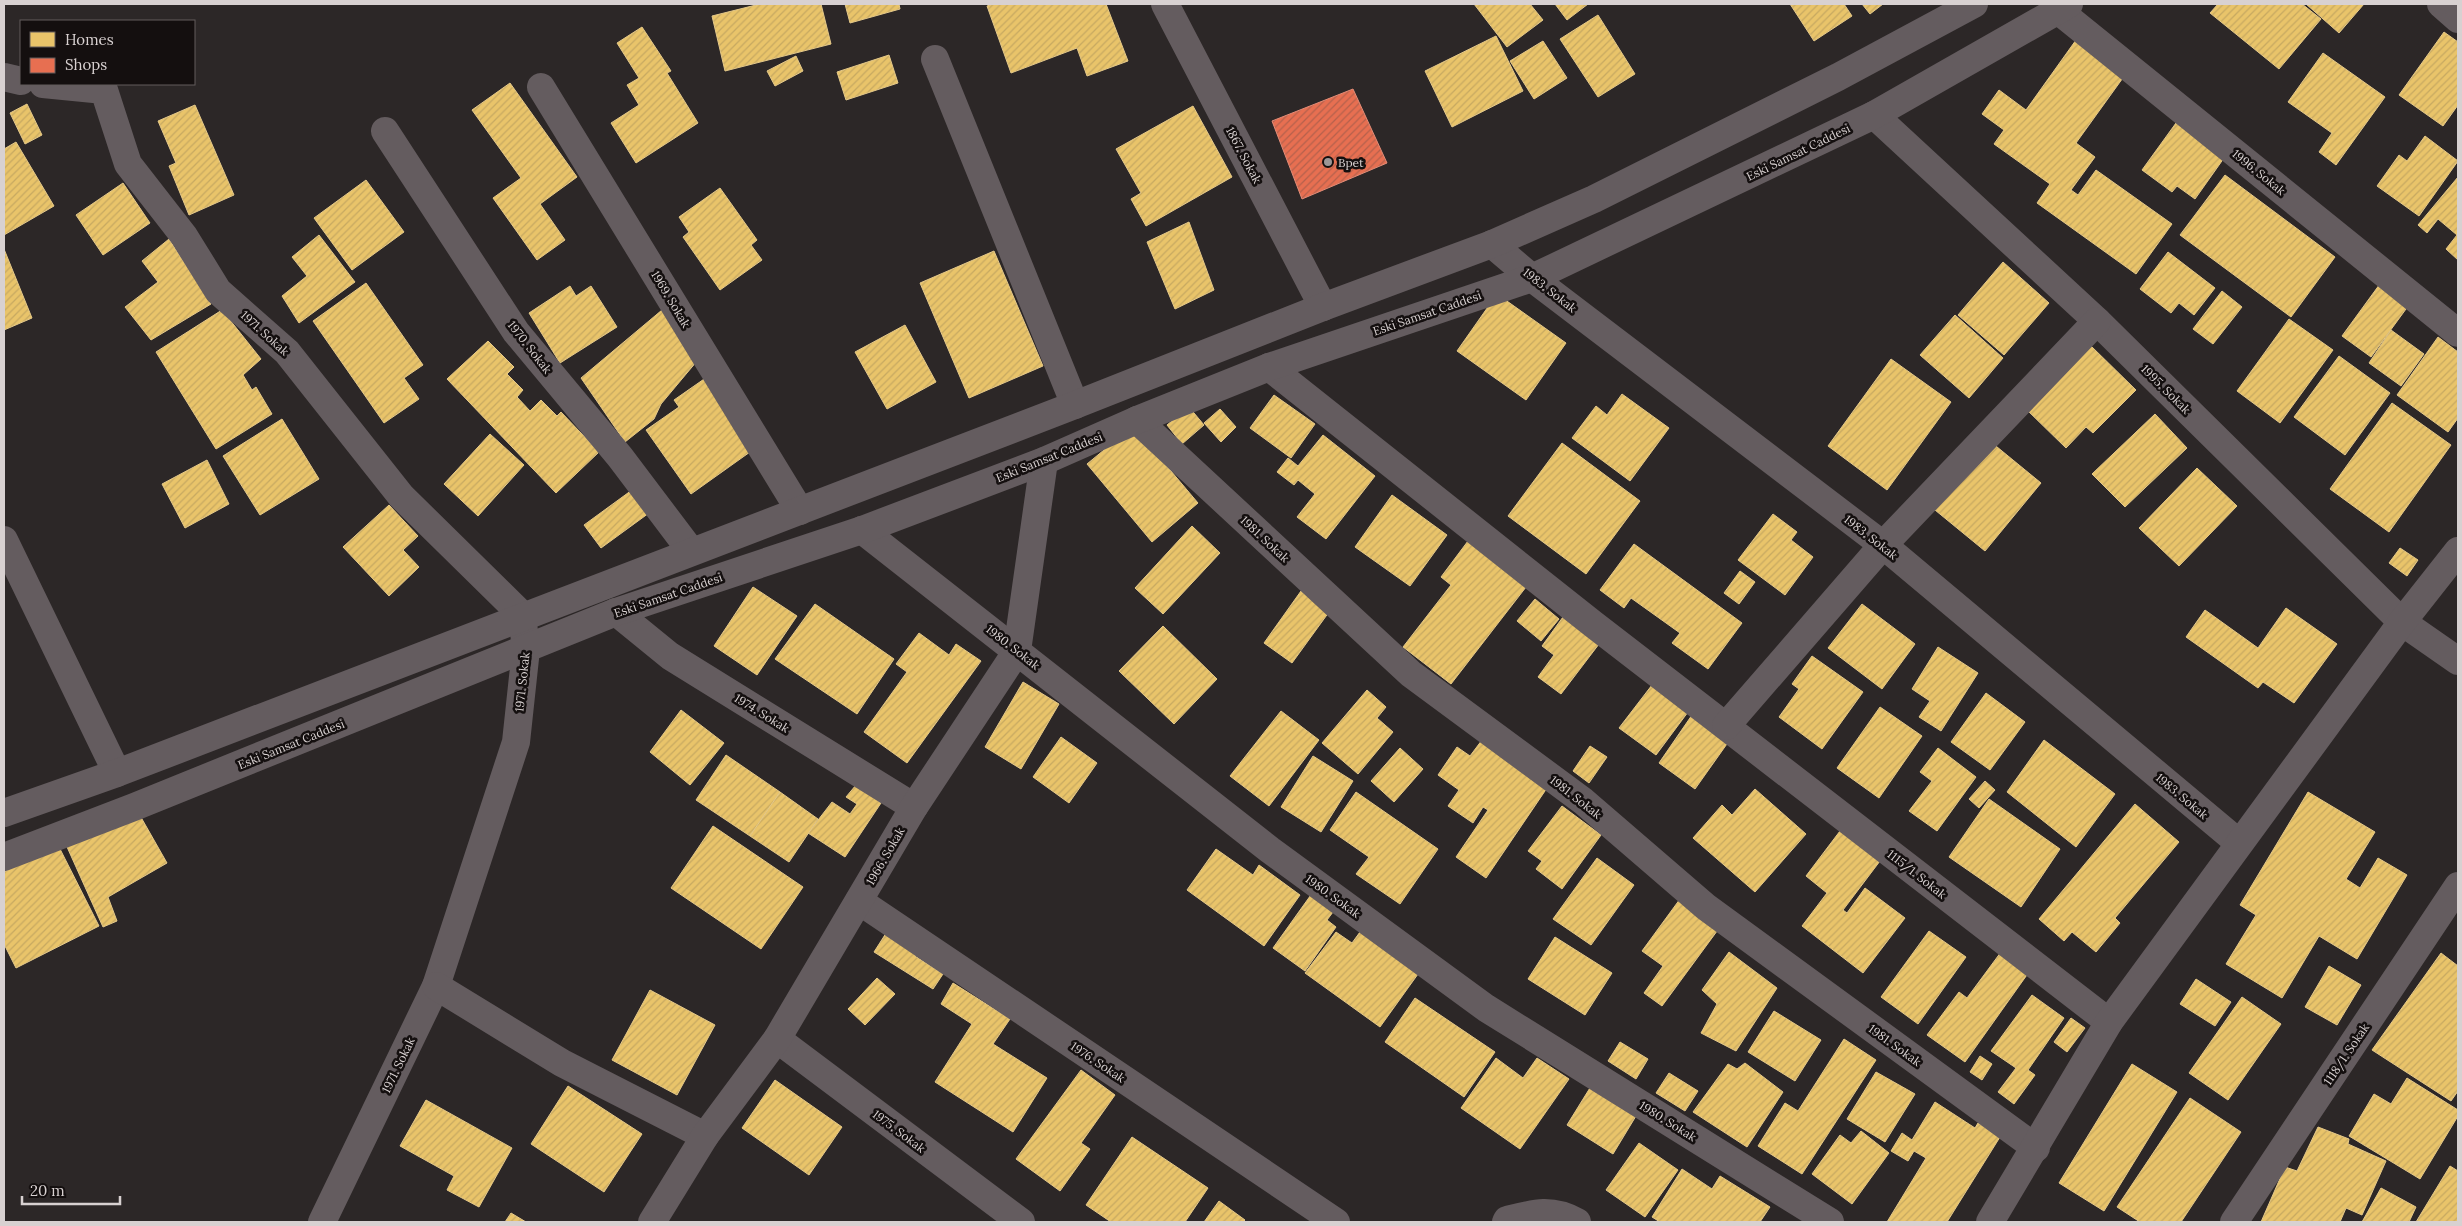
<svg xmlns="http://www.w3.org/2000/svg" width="2462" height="1226" font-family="Lora,serif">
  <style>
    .homes { fill: url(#homes-hatch); stroke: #e4c889 }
    .shops { fill: url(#shops-hatch); stroke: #e28c77 }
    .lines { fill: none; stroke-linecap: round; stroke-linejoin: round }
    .minor { stroke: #645c5f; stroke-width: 28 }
    .poi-dot { fill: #9c9696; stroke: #140f0f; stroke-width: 2 }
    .labels { text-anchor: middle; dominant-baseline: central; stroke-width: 5; stroke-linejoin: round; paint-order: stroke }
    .street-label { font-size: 12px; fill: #d8d1d1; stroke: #140f0f }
    .poi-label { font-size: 12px; fill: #d8d1d1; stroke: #140f0f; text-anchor: start }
  </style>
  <defs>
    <pattern id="homes-hatch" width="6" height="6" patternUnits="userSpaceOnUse" patternTransform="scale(1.25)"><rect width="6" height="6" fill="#e9c46a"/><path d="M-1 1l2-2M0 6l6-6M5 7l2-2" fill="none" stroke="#c7a961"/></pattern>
    <pattern id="shops-hatch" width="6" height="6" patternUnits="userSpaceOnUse" patternTransform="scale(1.25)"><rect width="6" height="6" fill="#e76f51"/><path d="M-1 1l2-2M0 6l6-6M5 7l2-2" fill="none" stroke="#b5614c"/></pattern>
  </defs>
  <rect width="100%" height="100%" fill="#2c2727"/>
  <g class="homes">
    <path d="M760,4h61l10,40 -106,27 -13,-55z"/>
    <path d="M845,4h54l1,5 -50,14z"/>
    <path d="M993,4h113l22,57 -41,15 -10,-28 -66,25 -24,-67z"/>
    <path d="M1474,4h56l13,16 -36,27z"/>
    <path d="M1555,4h33l-21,16z"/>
    <path d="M1790,4h54l8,12 -38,25z"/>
    <path d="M1862,4h21l-13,10z"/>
    <path d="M2218,4h84l19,15 -42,50 -69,-56z"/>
    <path d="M2306,4h58l-25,29z"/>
    <path d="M1598,15l37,59 -37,23 -38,-58z"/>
    <path d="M642,27l29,44 -4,2 31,50 -62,40 -25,-40 28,-18 -12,-20 12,-7 -22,-35z"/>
    <path d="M2444,32l14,10v63l-15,21 -44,-31z"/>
    <path d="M1496,36l27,55 -71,36 -27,-56z"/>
    <path d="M2076,40l49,35 -49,68 19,14 -24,33 7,5 18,-25 76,54 -36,50 -99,-71 13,-19 -56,-40 10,-14 -22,-16 17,-24 27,20z"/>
    <path d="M1543,41l24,37 -33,21 -24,-38z"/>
    <path d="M2323,53l62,44 -49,68 -17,-13 13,-19 -44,-31z"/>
    <path d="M889,55l9,28 -52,17 -9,-28z"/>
    <path d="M796,56l7,15 -28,15 -8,-15z"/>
    <path d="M510,83l67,94 -37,27 25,36 -28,20 -44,-62 28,-20 -49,-68z"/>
    <path d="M27,104l15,31 -17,9 -15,-31z"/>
    <path d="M195,105l39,90 -45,20 -20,-49 7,-3 -18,-42z"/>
    <path d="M1193,106l39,71 -86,49 -15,-27 10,-6 -25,-44z"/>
    <path d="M2176,123l48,35 -29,41 -18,-13 -5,6 -30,-22z"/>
    <path d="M2425,136l33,25 -39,55 -42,-30 22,-31 8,6z"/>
    <path d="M16,142l38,64 -50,29v-86z"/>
    <path d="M2225,175l110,82 -44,60 -111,-82z"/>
    <path d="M2458,177v83l-12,-11 11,-14 -19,-16 -11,14 -9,-8z"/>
    <path d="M366,180l38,52 -52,38 -38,-52z"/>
    <path d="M123,183l27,40 -47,32 -27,-40z"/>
    <path d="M720,188l37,52 -6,5 11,15 -42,30 -37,-53 6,-5 -10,-15z"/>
    <path d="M1189,222l25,68 -39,19 -28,-67z"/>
    <path d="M319,235l36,47 -56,41 -17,-27 25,-20 -15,-19z"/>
    <path d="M169,239l42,65 -60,36 -26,-33 33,-25 -16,-21z"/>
    <path d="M4,249l28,69 -28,12z"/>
    <path d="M994,251l49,115 -74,32 -49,-115z"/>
    <path d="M2168,252l47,36 -21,27 -15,-12 -8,10 -31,-24z"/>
    <path d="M2003,262l46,41 -45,52 -46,-40z"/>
    <path d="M2385,277l29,21 -43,59 -29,-21z"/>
    <path d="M366,283l57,82 -19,13 15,21 -35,24 -71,-102z"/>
    <path d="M570,286l6,10 15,-10 26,41 -57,36 -31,-50z"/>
    <path d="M2222,291l20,16 -29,37 -20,-15z"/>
    <path d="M1497,294l69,49 -40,57 -69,-49z"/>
    <path d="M222,310l39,49 -18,16 9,15 4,-3 16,27 -56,35 -60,-97z"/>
    <path d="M662,310l35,51 -36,43 -7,15 -29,23 -44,-64z"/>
    <path d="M1955,315l48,43 -34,40 -49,-43z"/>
    <path d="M2289,319l44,31 -53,73 -43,-32z"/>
    <path d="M905,325l31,57 -49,27 -32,-57z"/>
    <path d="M2391,330l33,24 -23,32 -32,-23z"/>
    <path d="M2438,337l20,15v66l-10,14 -51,-37z"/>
    <path d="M488,341l26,26 -7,7 16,16 -6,7 13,14 11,-11 16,16 4,-4 38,40 -43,41 -109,-114z"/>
    <path d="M2090,345l46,45 -43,43 -7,-6 -20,21 -39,-38z"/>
    <path d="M2339,356l51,37 -45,62 -51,-38z"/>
    <path d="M1891,359l60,43 -64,88 -59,-44z"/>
    <path d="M707,377l50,70 -66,47 -45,-64 33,-23 -5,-7z"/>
    <path d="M1622,394l47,34 -39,53 -58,-43 24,-32 11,9z"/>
    <path d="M1274,395l41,29 -24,34 -41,-30z"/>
    <path d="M2392,403l59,42 -62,87 -59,-43z"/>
    <path d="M1189,407l15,18 -22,19 -15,-19z"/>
    <path d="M1220,409l16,18 -15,15 -17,-19z"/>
    <path d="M2155,414l32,34 -62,59 -33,-33z"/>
    <path d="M282,419l37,60 -59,36 -37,-59z"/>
    <path d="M1133,426l65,77 -46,39 -65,-78z"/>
    <path d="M490,434l34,31 -46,51 -34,-32z"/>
    <path d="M1323,435l52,41 -49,63 -29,-22 18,-23 -17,-14 -4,5 -17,-13 11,-14 10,8z"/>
    <path d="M1991,442l50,41 -56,68 -50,-41z"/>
    <path d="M1562,443l78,58 -54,73 -78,-58z"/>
    <path d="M207,460l22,44 -44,24 -23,-44z"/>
    <path d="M2197,468l40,38 -58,60 -40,-38z"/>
    <path d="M632,490l17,23 -48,35 -17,-23z"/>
    <path d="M1392,495l55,40 -37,51 -55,-39z"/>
    <path d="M389,505l29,31 -15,14 16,17 -30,29 -46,-49z"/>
    <path d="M1773,514l24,18 -6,8 22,17 -28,38 -47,-35z"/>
    <path d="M1192,526l28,27 -57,61 -28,-26z"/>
    <path d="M1474,533l59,45 -82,106 -48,-37 48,-62 -10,-8z"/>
    <path d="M1634,544l108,79 -34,46 -36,-26 8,-10 -49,-35 -7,10 -24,-18z"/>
    <path d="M2400,548l18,12 -11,16 -18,-13z"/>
    <path d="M1740,571l15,11 -16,22 -15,-11z"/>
    <path d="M753,587l44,29 -40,59 -43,-29z"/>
    <path d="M1301,591l28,21 -37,51 -28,-20z"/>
    <path d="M1535,599l24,20 -18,22 -24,-20z"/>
    <path d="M815,604l79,55 -37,55 -82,-55z"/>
    <path d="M1862,604l53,40 -33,45 -54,-41z"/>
    <path d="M2286,608l51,36 -43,59 -31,-21 -5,6 -72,-51 19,-27 53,38z"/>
    <path d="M1563,617l36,27 -38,50 -23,-17 16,-22 -12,-9z"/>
    <path d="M1163,626l54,53 -43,45 -55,-53z"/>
    <path d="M919,633l30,22 7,-11 25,17 -74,102 -43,-31 43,-60 -11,-8z"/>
    <path d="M1938,647l40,26 -37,58 -22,-14 11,-16 -18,-12z"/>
    <path d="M1812,656l51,36 -41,57 -43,-32 20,-28 -7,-5z"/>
    <path d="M1023,682l36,22 -38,65 -36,-22z"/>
    <path d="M1652,685l36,27 -32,43 -37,-27z"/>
    <path d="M1367,690l19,17 -9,11 16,14 -35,42 -36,-31z"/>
    <path d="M1986,693l39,29 -35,48 -39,-28z"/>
    <path d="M1880,707l42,29 -43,62 -42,-30z"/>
    <path d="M681,710l43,33 -34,42 -40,-33z"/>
    <path d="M1281,711l38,29 -50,66 -39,-30z"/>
    <path d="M1692,715l37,26 -34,48 -36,-26z"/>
    <path d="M1061,737l36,26 -28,40 -36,-26z"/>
    <path d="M1482,740l65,48 -61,90 -30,-21 32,-47 -5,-3 -10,16 -25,-17 11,-16 -21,-15 19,-28 13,9z"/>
    <path d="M2044,740l71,54 -39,53 -69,-55z"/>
    <path d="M1590,746l17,11 -18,26 -16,-12z"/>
    <path d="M1400,748l23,21 -29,33 -23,-21z"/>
    <path d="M1938,748l38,29 -39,54 -28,-20 23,-30 -12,-9z"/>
    <path d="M726,755l54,37 -30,44 -54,-36z"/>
    <path d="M1313,756l40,25 -32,51 -40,-25z"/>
    <path d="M1985,781l10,9 -16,18 -10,-9z"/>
    <path d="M856,785l25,18 -36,54 -37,-24 24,-31 18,12 7,-10 -11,-7z"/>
    <path d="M1755,789l51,45 -51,58 -62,-54 29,-33 10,10z"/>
    <path d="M780,792l38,27 -29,43 -39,-26z"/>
    <path d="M1356,792l82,57 -38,55 -44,-30 13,-17 -39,-27z"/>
    <path d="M2308,792l67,40 -29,47 14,9 18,-30 29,17 -50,84 -38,-23 -37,62 -56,-34 30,-49 -16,-10z"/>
    <path d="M1989,799l71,50 -39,58 -72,-50z"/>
    <path d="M2135,804l44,38 -64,76 5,5 -24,29 -24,-20 -8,9 -25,-22z"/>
    <path d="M1562,806l39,29 -39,54 -26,-20 6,-8 -14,-10z"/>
    <path d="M138,812l29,51 -59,34 9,24 -14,6 -40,-89z"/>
    <path d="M713,826l90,61 -42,62 -90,-61z"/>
    <path d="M1840,831l40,30 -37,49 4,3 18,-25 40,30 -42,55 -61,-47 25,-33 -21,-17z"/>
    <path d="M58,845l41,81 -83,42 -12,-24v-72z"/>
    <path d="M1216,849l37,26 6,-10 41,30 -36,51 -77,-56z"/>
    <path d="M1597,858l37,27 -43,60 -38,-26z"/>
    <path d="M1313,892l23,16 -9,12 9,7 -31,44 -32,-23z"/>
    <path d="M1680,899l40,28 -58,79 -18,-13 19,-27 -21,-15z"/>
    <path d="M890,927l31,19 -6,10 28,18 -10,15 -59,-37z"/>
    <path d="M1929,931l37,26 -48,67 -37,-27z"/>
    <path d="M1336,932l16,11 8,-11 58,42 -38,53 -75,-54z"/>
    <path d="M1555,937l57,36 -27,42 -57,-36z"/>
    <path d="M1729,952l48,36 -41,63 -35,-18 16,-29 -15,-14z"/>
    <path d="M2001,952l28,20 -64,90 -38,-27 32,-43 8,6z"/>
    <path d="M2441,953l17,13v125l-7,10 -79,-51z"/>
    <path d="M2329,966l32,19 -24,40 -32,-18z"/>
    <path d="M877,978l18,16 -30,31 -17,-16z"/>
    <path d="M2196,979l35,23 -16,24 -35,-22z"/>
    <path d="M953,983l57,36 -17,25 54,34 -34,54 -78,-50 37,-58 -31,-20z"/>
    <path d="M650,990l65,35 -38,70 -65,-35z"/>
    <path d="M2032,995l32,23 -36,52 7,5 -21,29 -16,-12 18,-24 -25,-17z"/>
    <path d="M2242,997l39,27 -53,76 -39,-27z"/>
    <path d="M1415,998l80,54 -31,45 -79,-55z"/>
    <path d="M1774,1011l47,29 -26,41 -47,-29z"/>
    <path d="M2071,1018l14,10 -18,24 -13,-10z"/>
    <path d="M1844,1039l32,21 -74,114 -44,-28 27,-43 13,8z"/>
    <path d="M1620,1042l28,17 -12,20 -28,-18z"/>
    <path d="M1980,1056l12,8 -10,16 -12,-8z"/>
    <path d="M1496,1058l27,20 14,-20 32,21 -49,70 -59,-41z"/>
    <path d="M1745,1063l38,29 -36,55 -54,-35 35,-48 9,5z"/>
    <path d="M2132,1064l45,28 -73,119 -45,-28z"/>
    <path d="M1081,1070l34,25 -34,48 9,6 -30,42 -44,-32z"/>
    <path d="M1876,1072l39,22 -30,48 -38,-23z"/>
    <path d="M1669,1073l29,18 -13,20 -29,-18z"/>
    <path d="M2407,1078l51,32v6l-38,63 -71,-43 25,-42 17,10z"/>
    <path d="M775,1080l67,47 -33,48 -67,-47z"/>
    <path d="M1593,1083l46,28 -26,43 -46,-29z"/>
    <path d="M568,1086l74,48 -38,58 -73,-48z"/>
    <path d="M2190,1098l51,34 -60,90h-41l-23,-15z"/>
    <path d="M426,1100l86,48 -33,59 -32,-17 7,-14 -54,-30z"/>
    <path d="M1935,1102l40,26 3,-5 22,14 -53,85h-60l39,-64 -12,-7 -6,10 -17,-10 11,-18 10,7z"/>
    <path d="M2318,1127l31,12 -1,5 38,17 -24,54 -16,-7 -6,14h-79l24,-55 12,4z"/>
    <path d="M1861,1131l28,22 -37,51 -40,-30 28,-39 11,8z"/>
    <path d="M1132,1137l76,51 -23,34h-74l-25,-17z"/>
    <path d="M1639,1143l39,27 -33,47 -39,-27z"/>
    <path d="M2450,1166l8,5v51h-42z"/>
    <path d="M1682,1169l30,20 8,-13 50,31 -10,15h-100l-8,-5z"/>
    <path d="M2381,1188l35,19 -7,15h-47z"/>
    <path d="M1219,1201l26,19 -2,2h-39z"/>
    <path d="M511,1213l15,9h-21z"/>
  </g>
  <path class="shops" d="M1353,89l34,74 -85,36 -30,-78z"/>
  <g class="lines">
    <g class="minor">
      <path d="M1165,4l158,303"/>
      <path d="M2441,4l17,15"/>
      <path d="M2059,11l399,322"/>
      <path d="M935,59l140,346"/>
      <path d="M4,77l17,4"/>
      <path d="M43,84l61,6 24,74 56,72 34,55 69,61 114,144 121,119 4,34 -10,93 -80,244 -114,236"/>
      <path d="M541,87l259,424"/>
      <path d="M1874,115l223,206 305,301 56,39"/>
      <path d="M385,131l131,201 104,125 71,94"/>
      <path d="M1492,244l40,34 351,267 356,298"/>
      <path d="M1269,367l324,257 516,398"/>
      <path d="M1137,420l274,254 172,127 123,106 330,241"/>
      <path d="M862,530l408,320 216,158 344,214"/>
      <path d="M4,540l113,233"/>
      <path d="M616,612l54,44 244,151"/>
      <path d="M1726,726l157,-181 214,-224"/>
      <path d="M4,813l113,-40 958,-368 248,-98 169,-63 102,-45 244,-122 136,-73"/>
      <path d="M4,857l130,-50 482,-195 246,-82 182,-69 93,-41 132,-53 263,-89 342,-163 195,-111"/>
      <path d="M859,901l477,321"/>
      <path d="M436,986l126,77 143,73"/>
      <path d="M777,1039l244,183"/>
      <path d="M652,1222l53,-86 72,-97 137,-232 103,-156 27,-190"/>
      <path d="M1506,1222l1,-2c27,-7 45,-12 70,2"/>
      <path d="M1990,1222l119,-200 293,-400 56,-71"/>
      <path d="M2234,1222l224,-336"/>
    </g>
  </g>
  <circle class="poi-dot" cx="1328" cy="162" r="5"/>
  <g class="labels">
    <g class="street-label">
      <text transform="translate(1798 152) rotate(-26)">Eski Samsat Caddesi</text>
      <text transform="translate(1244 155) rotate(62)">1867. Sokak</text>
      <text transform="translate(2259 172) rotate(39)">1996. Sokak</text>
      <text transform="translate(1550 290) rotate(38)">1983. Sokak</text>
      <text transform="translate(671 299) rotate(59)">1969. Sokak</text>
      <text transform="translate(1427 313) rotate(-19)">Eski Samsat Caddesi</text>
      <text transform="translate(265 333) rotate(42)">1971. Sokak</text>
      <text transform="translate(530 347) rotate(52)">1970. Sokak</text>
      <text transform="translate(2166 389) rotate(45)">1995. Sokak</text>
      <text transform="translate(1049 457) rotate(-22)">Eski Samsat Caddesi</text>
      <text transform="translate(1871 537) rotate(38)">1983. Sokak</text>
      <text transform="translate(1265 539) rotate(43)">1981. Sokak</text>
      <text transform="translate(668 595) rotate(-19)">Eski Samsat Caddesi</text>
      <text transform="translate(1013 647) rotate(38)">1980. Sokak</text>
      <text transform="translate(522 682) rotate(-84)">1971. Sokak</text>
      <text transform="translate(762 713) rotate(32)">1974. Sokak</text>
      <text transform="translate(291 744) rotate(-22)">Eski Samsat Caddesi</text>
      <text transform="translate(2182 796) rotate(40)">1983. Sokak</text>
      <text transform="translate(1576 797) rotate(38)">1981. Sokak</text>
      <text transform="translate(885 856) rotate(-60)">1966. Sokak</text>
      <text transform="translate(1917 874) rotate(38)">1115/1. Sokak</text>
      <text transform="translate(1333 896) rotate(36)">1980. Sokak</text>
      <text transform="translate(1895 1045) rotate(36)">1981. Sokak</text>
      <text transform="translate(2346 1054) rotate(-56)">1118/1. Sokak</text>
      <text transform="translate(1098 1062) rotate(34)">1976. Sokak</text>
      <text transform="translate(398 1065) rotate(-64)">1971. Sokak</text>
      <text transform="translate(1668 1121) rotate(32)">1980. Sokak</text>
      <text transform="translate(899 1131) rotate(37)">1975. Sokak</text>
    </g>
    <g class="poi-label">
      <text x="1338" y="162">Bpet</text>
    </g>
  </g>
  <rect width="2462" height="1226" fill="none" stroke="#d8d1d1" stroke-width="10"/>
  <rect x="20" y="20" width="175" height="65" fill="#140f0f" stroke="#625d5d"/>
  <rect x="30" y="32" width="25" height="15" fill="#e9c46a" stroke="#625d5d"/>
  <text x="65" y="45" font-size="15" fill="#d8d1d1">Homes</text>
  <rect x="30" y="58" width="25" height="15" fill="#e76f51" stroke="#625d5d"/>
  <text x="65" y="70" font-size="15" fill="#d8d1d1">Shops</text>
  <path d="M22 1196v8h98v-8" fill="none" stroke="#d8d1d1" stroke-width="2.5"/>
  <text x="30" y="1196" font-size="15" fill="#d8d1d1" stroke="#140f0f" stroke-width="4" paint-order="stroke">20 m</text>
</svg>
